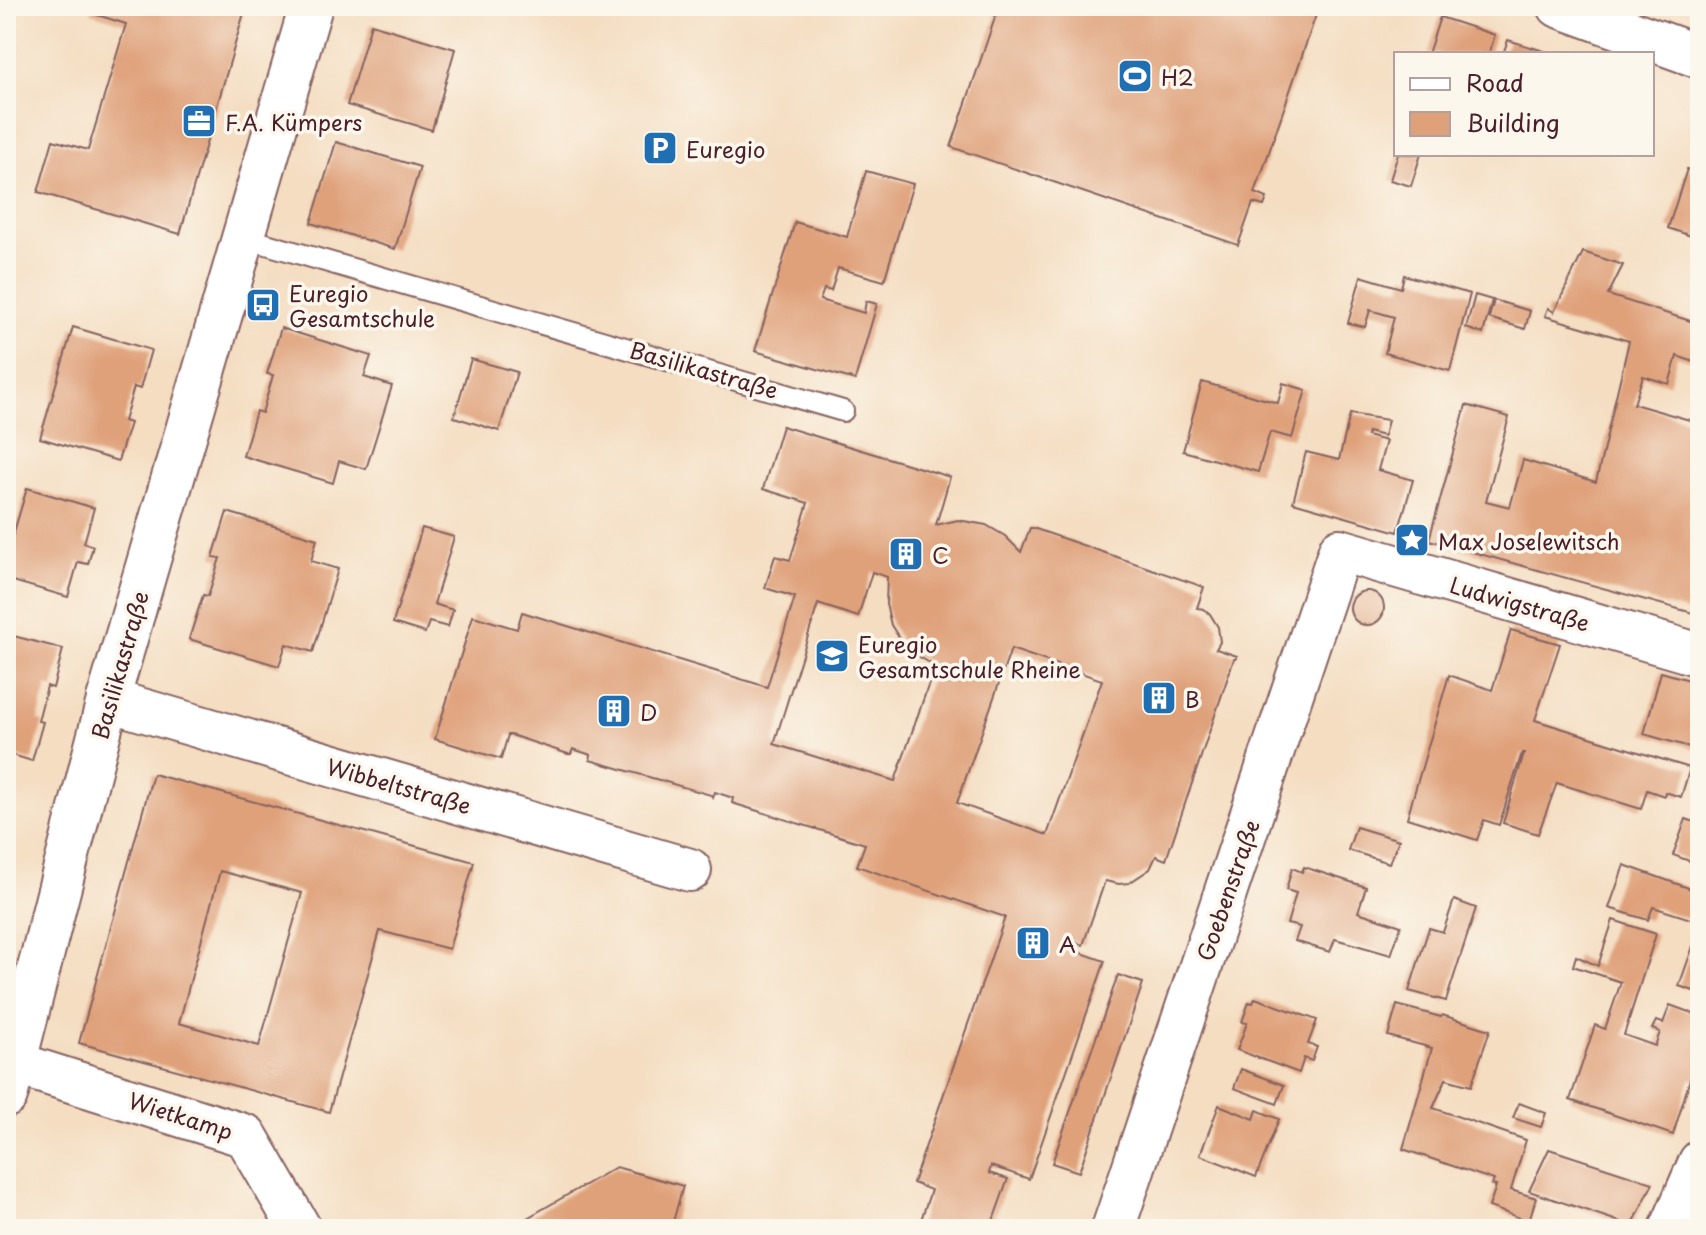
<svg xmlns="http://www.w3.org/2000/svg" width="1706" height="1235" font-family="'Playpen Sans',sans-serif">
  <style>
    .building { fill: #dfa17a; fill-rule: evenodd }
    .lines { fill: none; stroke-linecap: round; stroke-linejoin: round }
    .lane-casing { stroke: #866260; stroke-width: 24 }
    .street-casing { stroke: #866260; stroke-width: 46 }
    .lane { stroke: #fff; stroke-width: 20 }
    .street { stroke: #fff; stroke-width: 42 }
    .labels { text-anchor: middle; dominant-baseline: central; stroke-width: 7; stroke-linejoin: round; paint-order: stroke }
    .poi-label { font-size: 22px; fill: #4a1f2b; stroke: #fbf7ec; text-anchor: start }
    .street-label { font-size: 22px; fill: #4a1f2b; stroke: #fbf7ec }
  </style>
  <rect width="100%" height="100%" fill="#fbf7ec"/>
  <filter id="ink" filterUnits="userSpaceOnUse"><feTurbulence type="fractalNoise" baseFrequency=".0125" numOctaves="2"/><feDisplacementMap in="SourceGraphic" scale="16" xChannelSelector="R" yChannelSelector="G"/><feConvolveMatrix kernelMatrix="1 2 1 2 8 2 1 2 1" color-interpolation-filters="sRGB"/></filter>
  <filter id="wash" filterUnits="userSpaceOnUse"><feTurbulence type="fractalNoise" baseFrequency=".006" numOctaves="4" result="noise"/><feDisplacementMap in="SourceGraphic" scale="32" xChannelSelector="R" yChannelSelector="G"/><feGaussianBlur stdDeviation="1.8" result="paint"/><feColorMatrix in="noise" values="0 0 0 0 0 0 0 0 0 0 0 0 0 0 0 0 0 1.4 0 .05"/><feComposite in="paint" operator="in"/></filter>
  <g filter="url(#wash)">
    <rect width="100%" height="100%" fill="#f4ddc1"/>
    <g id="blocks">
      <g class="building">
        <path d="M93,6h153l-66,228 -142,-42 15,-52 35,10 38,-126 -35,-11z"/>
        <path d="M999,6h320l-64,187 12,5 -3,8 -11,-3 -15,42 -287,-98z"/>
        <path d="M1440,17l55,18 -6,19h-61z"/>
        <path d="M371,24l84,25 -23,81 -85,-25z"/>
        <path d="M1508,40l42,13 -1,1h-46z"/>
        <path d="M336,142l84,25 -25,82 -84,-26z"/>
        <path d="M1700,145v94l-32,-11 19,-59 4,1z"/>
        <path d="M1398,154h23l-10,32 -21,-6z"/>
        <path d="M866,171l47,13 -29,97 -46,-13 -7,23 -7,-2 -4,11 44,13 2,-12 11,3 -22,76 -100,-29 40,-129 52,15z"/>
        <path d="M1583,252l40,13 -15,30 92,29v40l-23,-8 -8,28 -26,-8 -9,28 66,19v192l-271,-75 37,-135 43,12 -23,84 24,6 13,-47 73,22 33,-141 -84,-25 3,-8 6,4z"/>
        <path d="M1404,275l66,19 -20,77 -65,-18 9,-36 -24,-7 -5,17 -17,-4 13,-47 40,12z"/>
        <path d="M1475,295l17,5 -9,34 -17,-6z"/>
        <path d="M1494,300l36,11 -5,18 -36,-11z"/>
        <path d="M73,327l78,23 -11,39 -6,-2 -10,34 6,2 -12,38 -78,-23z"/>
        <path d="M281,328l90,28 -7,21 28,9 -26,83 -27,-8 -6,22 -90,-27 13,-45 6,2 11,-38 -6,-1z"/>
        <path d="M471,359l46,13 -18,59 -45,-14z"/>
        <path d="M1202,382l76,21 5,-20 23,7 -14,48 -22,-6 -12,40 -75,-21z"/>
        <path d="M1350,414l38,6 -4,16 -16,-4 -1,4 19,5 -8,29 35,10 -15,52 -105,-30 13,-50 33,8z"/>
        <path d="M782,426l168,51 -14,48 22,-5 28,5 19,11 16,16 9,-24h3l171,59 -7,21 7,1 6,5 8,13 2,15 -4,7 21,7 -1,3h-2l-68,201 -10,-4 -6,13 -21,14 -10,1 -14,-3 -22,64 -13,-5 -3,8 38,13 -76,218 -38,-13 -2,7 19,6 -18,50h-72l13,-39 -18,-7 92,-266 -148,-51 8,-22 -133,-41 1,-5 -18,-6 -2,6 -2,-3 -121,-35 1,-5 -18,-6 -2,5h-3l-57,-19h-3l-7,24 -66,-20 38,-123 44,13 5,-17 245,75 28,-90 -30,-9 10,-32 15,4 18,-57 -45,-14zM872,572l15,5 -1,27 5,21 7,11 13,16 24,14 -40,115 -121,-37 44,-140 40,13zM1011,649l91,31 -55,155 -90,-32z"/>
        <path d="M27,488l67,20 -10,35 9,3 -5,18 -10,-2 -10,35 -62,-18v-20z"/>
        <path d="M227,512l90,27 -6,22 27,8 -25,83 -27,-8 -7,22 -90,-27 14,-44 5,1 12,-38 -7,-1z"/>
        <path d="M422,528l32,9 -20,67 19,6 -5,17 -19,-5 -4,11 -32,-10z"/>
        <circle cx="1367" cy="608" r="17"/>
        <path d="M1511,630l49,14 -25,76 155,48 -9,29 -16,-5 -1,4 -17,-6 -6,19 -84,-26 -19,51 -35,-11 21,-70h-2l-23,72 -15,-5 -7,20 -70,-22 42,-143 43,15z"/>
        <path d="M6,634l57,15 -10,39 -6,-2 -9,35 5,1 -11,39 -26,-8z"/>
        <path d="M1661,672l39,11v67l-56,-16z"/>
        <path d="M153,774l321,88 -25,87 -69,-18 -51,181 -250,-69zM220,871l82,22 -43,153 -80,-23z"/>
        <path d="M1686,819l14,5v41l-27,-10z"/>
        <path d="M1356,827l43,13 -10,23 -41,-13z"/>
        <path d="M1624,865l76,27v30l-47,-15 -5,13 -39,-12z"/>
        <path d="M1304,867l62,20 -8,25 43,14 -10,29 -56,-16 -5,13 -35,-11 5,-14 -13,-3 9,-31 -10,-3 6,-22 10,4z"/>
        <path d="M1454,900l22,8 -30,93 -37,-10 20,-63 14,4z"/>
        <path d="M1613,920l43,14 -32,101 31,11 5,-14 -8,-3 4,-8 7,2 7,-18 30,11v50l-5,14 -5,-1 -17,56 -103,-35 25,-75 10,4 16,-47 -48,-16 3,-10 22,10z"/>
        <path d="M1700,926v67l-21,-7z"/>
        <path d="M1118,975l25,8 -64,189 -27,-9z"/>
        <path d="M1255,998l62,22 -9,24 9,3 -5,14 -8,-3 -5,15 -62,-23 10,-27 -5,-1 7,-20 4,1z"/>
        <path d="M1397,1005l44,12 1,-2 48,15 -19,56 -25,-7 -13,29 93,32 -15,50 25,8 -7,23 -40,-14 7,-21 -4,-1 2,-5 -91,-31 29,-101 -44,-12z"/>
        <path d="M1241,1069l43,16 -7,19 -43,-16z"/>
        <path d="M1519,1103l27,10 -5,14 -28,-9z"/>
        <path d="M1219,1105l35,14 3,-9 22,9 -23,58 -56,-22z"/>
        <path d="M1549,1149l104,34 -21,43 -103,-35z"/>
        <path d="M616,1167l67,19 -12,43h-163z"/>
      </g>
    </g>
  </g>
  <g filter="url(#ink)">
    <use href="#blocks" fill-opacity="0" stroke="#866260" stroke-width="2"/>
    <g class="lines">
      <g class="lane-casing">
        <path id="lane" d="M242,237l601,174"/>
      </g>
      <g class="street-casing">
        <g id="street">
          <path d="M1559,6l141,51"/>
          <path d="M108,700l582,170"/>
          <path d="M14,1063l232,73 54,93"/>
          <path d="M6,1096l102,-396 203,-694"/>
          <path d="M1113,1229l227,-679 360,105"/>
          <path d="M1671,1229l29,-67"/>
        </g>
      </g>
      <use href="#lane" class="lane"/>
      <use href="#street" class="street"/>
    </g>
  </g>
  <defs>
    <g id="stadium-square" transform="scale(1.8)"><rect x="-9" y="-9" width="18" height="18" rx="4" fill="#1f6fb2" stroke="#fbf7ec"/><path d="M0-5a6.5 5 0 1 0 0 10a6.5 5 0 1 0 0-10ZM-3.5-1.8h7v3.6h-7Z" fill="#fff"/></g>
    <g id="office-square" transform="scale(1.8)"><rect x="-9" y="-9" width="18" height="18" rx="4" fill="#1f6fb2" stroke="#fbf7ec"/><path d="M-6-3h4V-5.5h4V-3h4V5H-6ZM-1-4.5V-3h2v-1.5ZM-6 0V1H6V0Z" fill="#fff"/></g>
    <g id="parking-square" transform="scale(1.8)"><rect x="-9" y="-9" width="18" height="18" rx="4" fill="#1f6fb2" stroke="#fbf7ec"/><path d="M-3.5-5.5H1a3.5 3.5 0 0 1 0 7H-1V5.5H-3.5ZM-1-3.4V-.6H.8a1.4 1.4 0 0 0 0-2.8Z" fill="#fff"/></g>
    <g id="bus-square" transform="scale(1.8)"><rect x="-9" y="-9" width="18" height="18" rx="4" fill="#1f6fb2" stroke="#fbf7ec"/><path d="M-5-6H5V4H4V6H2V4H-2V6H-4V4H-5ZM-3.5-4V0h7V-4ZM-3.5 1.2v1.5H-2V1.2ZM2 1.2v1.5H3.5V1.2Z" fill="#fff"/></g>
    <g id="sight-square" transform="scale(1.8)"><rect x="-9" y="-9" width="18" height="18" rx="4" fill="#1f6fb2" stroke="#fbf7ec"/><path d="M0-6L1.8-2.2L6-1.7L2.9 1.2L3.7 5.4L0 3.3L-3.7 5.4L-2.9 1.2L-6-1.7L-1.8-2.2Z" fill="#fff"/></g>
    <g id="building-square" transform="scale(1.8)"><rect x="-9" y="-9" width="18" height="18" rx="4" fill="#1f6fb2" stroke="#fbf7ec"/><path d="M-4-6H4V6H1V3H-1V6H-4ZM-2.5-4.3h1.7v1.8h-1.7ZM.8-4.3h1.7v1.8H.8ZM-2.5-1h1.7V.8h-1.7ZM.8-1h1.7V.8H.8Z" fill="#fff"/></g>
    <g id="school-square" transform="scale(1.8)"><rect x="-9" y="-9" width="18" height="18" rx="4" fill="#1f6fb2" stroke="#fbf7ec"/><path d="M0-5L7-2L0 1L-7-2ZM-4 1L0 2.5L4 1V4Q0 6-4 4Z" fill="#fff"/></g>
  </defs>
  <g fill-rule="evenodd">
    <use href="#stadium-square" x="1135" y="76"/>
    <use href="#office-square" x="199" y="121"/>
    <use href="#parking-square" x="660" y="148"/>
    <use href="#bus-square" x="263" y="305"/>
    <use href="#sight-square" x="1412" y="540"/>
    <use href="#building-square" x="906" y="554"/>
    <use href="#school-square" x="832" y="656"/>
    <use href="#building-square" x="1159" y="698"/>
    <use href="#building-square" x="614" y="711"/>
    <use href="#building-square" x="1033" y="943"/>
  </g>
  <g class="labels">
    <g class="poi-label">
      <text x="1161" y="76">H2</text>
      <text x="225" y="121">F.A. Kümpers</text>
      <text x="686" y="148">Euregio</text>
      <text x="289" y="292">Euregio<tspan x="289" dy="25">Gesamtschule</tspan></text>
      <text x="1438" y="540">Max Joselewitsch</text>
      <text x="932" y="554">C</text>
      <text x="858" y="643">Euregio<tspan x="858" dy="25">Gesamtschule Rheine</tspan></text>
      <text x="1185" y="698">B</text>
      <text x="640" y="711">D</text>
      <text x="1059" y="943">A</text>
    </g>
    <g class="street-label">
      <text transform="translate(704 369) rotate(16)">Basilikastraße</text>
      <text transform="translate(1520 603) rotate(16)">Ludwigstraße</text>
      <text transform="translate(119 665) rotate(-74)">Basilikastraße</text>
      <text transform="translate(399 785) rotate(16)">Wibbeltstraße</text>
      <text transform="translate(1227 890) rotate(-71)">Goebenstraße</text>
      <text transform="translate(181 1115) rotate(18)">Wietkamp</text>
    </g>
  </g>
  <rect width="1706" height="1235" fill="none" stroke="#fbf7ec" stroke-width="32"/>
  <rect x="1394" y="52" width="260" height="104" fill="#fbf7ec" stroke="#b4a19f" stroke-width="2"/>
  <rect x="1410" y="78" width="40" height="12" fill="#ffffff" stroke="#b4a19f" stroke-width="2"/>
  <text x="1466" y="92" font-size="24" fill="#4a1f2b">Road</text>
  <rect x="1410" y="112" width="40" height="24" fill="#dfa17a" stroke="#b4a19f" stroke-width="2"/>
  <text x="1466" y="132" font-size="24" fill="#4a1f2b">Building</text>
</svg>
